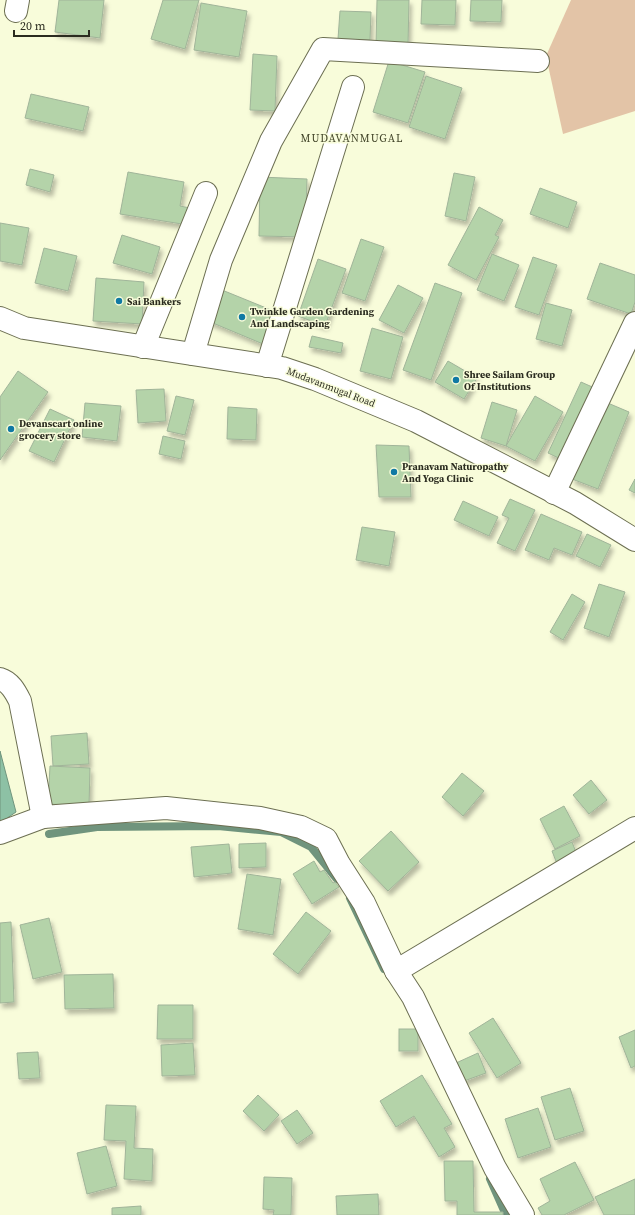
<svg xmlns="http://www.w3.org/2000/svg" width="635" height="1215" font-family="'Source Serif 4',serif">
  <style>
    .green { fill: #e3c4a7 }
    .water { fill: #8dc1a5; stroke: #70947d }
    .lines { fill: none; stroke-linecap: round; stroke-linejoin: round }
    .stream { stroke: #70947d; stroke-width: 8 }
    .building { fill: #b4d3a9; stroke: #a0b499; filter: url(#shadow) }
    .street-casing { stroke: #6c6f52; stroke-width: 24 }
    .secondary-casing { stroke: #6c6f52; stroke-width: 24 }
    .street { stroke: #fff; stroke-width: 22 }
    .secondary { stroke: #fff; stroke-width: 22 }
    .poi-dot { fill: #1079a4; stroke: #f8fcda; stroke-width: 1.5 }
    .labels { text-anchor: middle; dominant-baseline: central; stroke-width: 3; stroke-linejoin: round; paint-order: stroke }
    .poi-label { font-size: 10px; font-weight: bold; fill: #2b2c20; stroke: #f8fcda; text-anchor: start }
    .street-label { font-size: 10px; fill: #2b2c20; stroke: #f8fcda }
    .neighbourhood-label { font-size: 11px; letter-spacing: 1px; fill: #43462a; stroke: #f8fcda }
  </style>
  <defs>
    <filter id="shadow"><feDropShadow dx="2.5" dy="4.5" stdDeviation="2" flood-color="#0004"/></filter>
  </defs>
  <rect width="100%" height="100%" fill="#f8fcda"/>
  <path class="green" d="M571,0h64v111l-72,23 -17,-78z"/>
  <path class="water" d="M0,751l16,61 -16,11z"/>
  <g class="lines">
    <g class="stream">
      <path d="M49,834l48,-7 121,-1 63,6 30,15 26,32"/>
      <path d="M350,898l34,71"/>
      <path d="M490,1179l16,36"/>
    </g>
  </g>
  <g class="building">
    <path d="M59,0h45l-4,38 -45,-6z"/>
    <path d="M163,0h36l-14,49 -34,-10z"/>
    <path d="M377,0h32l-1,45 -32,-1z"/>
    <path d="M422,0h34l-1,25 -34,-1z"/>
    <path d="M471,0h31l-1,22 -31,-1z"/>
    <path d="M201,3l46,8 -8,46 -45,-7z"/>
    <path d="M340,11l31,1 -1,28 -32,-1z"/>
    <path d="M253,54l24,2 -2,55 -25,-1z"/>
    <path d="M389,61l36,11 -17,51 -35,-11z"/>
    <path d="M426,76l36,12 -17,51 -36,-12z"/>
    <path d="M31,94l58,13 -6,24 -58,-13z"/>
    <path d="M30,169l24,6 -4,17 -24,-7z"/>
    <path d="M128,172l56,10 -4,24 10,2 -2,17 -68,-11z"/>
    <path d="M454,173l21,4 -9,44 -21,-5z"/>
    <path d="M260,177l47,2 -2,58 -46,-1z"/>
    <path d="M540,188l37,14 -9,26 -38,-14z"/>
    <path d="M479,207l24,13 -8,15 4,2 -23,43 -28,-15z"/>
    <path d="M0,223l29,5 -7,37 -22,-4z"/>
    <path d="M122,235l38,12 -8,27 -39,-11z"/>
    <path d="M361,239l23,8 -19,54 -23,-8z"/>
    <path d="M44,248l33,8 -9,35 -33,-8z"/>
    <path d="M492,254l27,11 -15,36 -27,-11z"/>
    <path d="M533,257l24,8 -18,50 -24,-8z"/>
    <path d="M318,259l28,10 -21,57 -27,-10z"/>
    <path d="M600,263l35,12v27l-4,12 -44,-15z"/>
    <path d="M96,278l48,4 -2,42 -49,-3z"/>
    <path d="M435,283l27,10 -31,87 -28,-10z"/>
    <path d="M398,285l25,13 -19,35 -25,-13z"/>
    <path d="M222,290l54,22 -13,32 -55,-23z"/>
    <path d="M546,303l26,7 -10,36 -26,-7z"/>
    <path d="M372,328l31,9 -12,42 -31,-8z"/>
    <path d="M312,336l31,7 -2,10 -32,-6z"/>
    <path d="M448,361l29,17 -13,21 -29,-17z"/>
    <path d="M18,371l30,21 -48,68v-63z"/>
    <path d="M581,382l18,8 -34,71 -17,-8z"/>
    <path d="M164,389l2,32 -28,2 -2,-33z"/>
    <path d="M176,396l18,4 -9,35 -18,-4z"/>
    <path d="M535,396l28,16 -28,49 -29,-15z"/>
    <path d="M603,401l26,11 -31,77 -26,-10z"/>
    <path d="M492,402l25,8 -11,36 -25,-8z"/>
    <path d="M85,403l36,3 -4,35 -35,-4z"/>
    <path d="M228,407l29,2 -1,31 -29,-1z"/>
    <path d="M50,409l24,11 -20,42 -25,-11z"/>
    <path d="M163,436l22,5 -4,18 -22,-5z"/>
    <path d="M376,445l33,1 2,51h-32z"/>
    <path d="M635,479v14l-6,-3z"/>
    <path d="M510,499l25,11 -20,41 -18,-8 12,-25 -7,-3z"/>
    <path d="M463,501l35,16 -9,19 -35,-16z"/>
    <path d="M541,514l41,18 -10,23 -18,-7 -5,12 -24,-10z"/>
    <path d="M362,527l33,5 -6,34 -33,-6z"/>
    <path d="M587,534l24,11 -11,22 -24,-11z"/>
    <path d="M599,584l26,8 -16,45 -25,-9z"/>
    <path d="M572,594l13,8 -22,38 -13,-8z"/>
    <path d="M87,733l2,31 -36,2 -2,-30z"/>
    <path d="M50,766l40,2 -1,38 -41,-2z"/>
    <path d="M462,773l22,18 -21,25 -21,-19z"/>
    <path d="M591,780l16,20 -18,14 -16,-19z"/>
    <path d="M564,806l16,30 -25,13 -15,-30z"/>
    <path d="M391,831l28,31 -31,29 -29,-30z"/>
    <path d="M572,842l7,18 -20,9 -7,-18z"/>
    <path d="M266,843v24l-27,1v-24z"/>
    <path d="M229,844l3,29 -38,4 -3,-30z"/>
    <path d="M314,861l6,11 4,-2 9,13 2,-1 4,5 -27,17 -19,-30z"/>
    <path d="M247,874l34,5 -8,56 -35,-6z"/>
    <path d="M306,912l25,19 -33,43 -25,-20z"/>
    <path d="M49,918l13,54 -29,7 -13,-54z"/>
    <path d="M11,922l3,80 -14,1v-80z"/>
    <path d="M113,974l1,34 -49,1 -1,-34z"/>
    <path d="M158,1005h35v34h-36z"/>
    <path d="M493,1018l28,45 -24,15 -28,-45z"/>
    <rect x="399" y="1029" width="19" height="22"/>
    <path d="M635,1030v36l-4,2 -12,-31z"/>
    <path d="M193,1043l2,32 -33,1 -1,-31z"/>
    <path d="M38,1052l2,26 -21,1 -2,-26z"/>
    <path d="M478,1053l8,20 -22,8 -8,-18z"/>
    <path d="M422,1075l30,49 -8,4 11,19 -16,10 -25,-41 -18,11 -16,-26z"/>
    <path d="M570,1088l14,43 -29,9 -14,-43z"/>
    <path d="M258,1095l21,20 -15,16 -21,-20z"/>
    <path d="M106,1105l30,1 -2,42 19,1 -1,32 -28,-2 2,-38 -22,-1z"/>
    <path d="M538,1108l13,39 -33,11 -13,-39z"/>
    <path d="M297,1110l16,23 -16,11 -16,-23z"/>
    <path d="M106,1146l11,40 -30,8 -10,-41z"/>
    <path d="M444,1161h29l1,51h29v3h-46v-14h-12z"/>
    <path d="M575,1162l19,38 -30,15h-22l-4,-7 12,-7 -10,-22z"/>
    <path d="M264,1177l28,1 -1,37h-18l1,-5 -11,-1z"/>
    <path d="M635,1179v36h-31l-9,-18z"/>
    <path d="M378,1194l1,21h-42l-1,-19z"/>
    <path d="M141,1206v9h-29v-7z"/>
  </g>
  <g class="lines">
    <g class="street-casing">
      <g id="street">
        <path d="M16,11l2,-11"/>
        <path d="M143,347l63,-154"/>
        <path d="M193,354l28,-94 50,-119 52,-92 215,12"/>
        <path d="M267,366l86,-279"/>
        <path d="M554,493l81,-170"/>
        <path d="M0,679c10,3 15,12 20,22l23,116 123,-9 94,10 41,9 25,12 13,25 25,39 32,68 17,26 82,171 28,47"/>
        <path d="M0,833l43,-16"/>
        <path d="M396,971l239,-143"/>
      </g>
    </g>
    <g class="secondary-casing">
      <path id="secondary" d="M0,318l24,10 258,40 33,11 101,42 159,82 60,37"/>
    </g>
    <use href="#street" class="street"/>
    <use href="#secondary" class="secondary"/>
  </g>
  <g class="poi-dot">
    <circle cx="119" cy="301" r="4"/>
    <circle cx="242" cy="317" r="4"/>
    <circle cx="456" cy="380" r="4"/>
    <circle cx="11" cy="429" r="4"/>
    <circle cx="394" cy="472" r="4"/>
  </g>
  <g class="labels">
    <g class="poi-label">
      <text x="127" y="301">Sai Bankers</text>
      <text x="250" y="311">Twinkle Garden Gardening<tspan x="250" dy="12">And Landscaping</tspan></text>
      <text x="464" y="374">Shree Sailam Group<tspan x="464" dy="12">Of Institutions</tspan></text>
      <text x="19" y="423">Devanscart online<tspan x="19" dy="12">grocery store</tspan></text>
      <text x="402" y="466">Pranavam Naturopathy<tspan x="402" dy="12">And Yoga Clinic</tspan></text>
    </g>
    <g class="street-label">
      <text transform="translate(331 387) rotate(21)">Mudavanmugal Road</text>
    </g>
    <g class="neighbourhood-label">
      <text x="352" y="138">MUDAVANMUGAL</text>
    </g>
  </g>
  <path d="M14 30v6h75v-6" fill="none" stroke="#2b2c20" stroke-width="2"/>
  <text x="20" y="30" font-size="12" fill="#2b2c20" stroke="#f8fcda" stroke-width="3" paint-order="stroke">20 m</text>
</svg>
